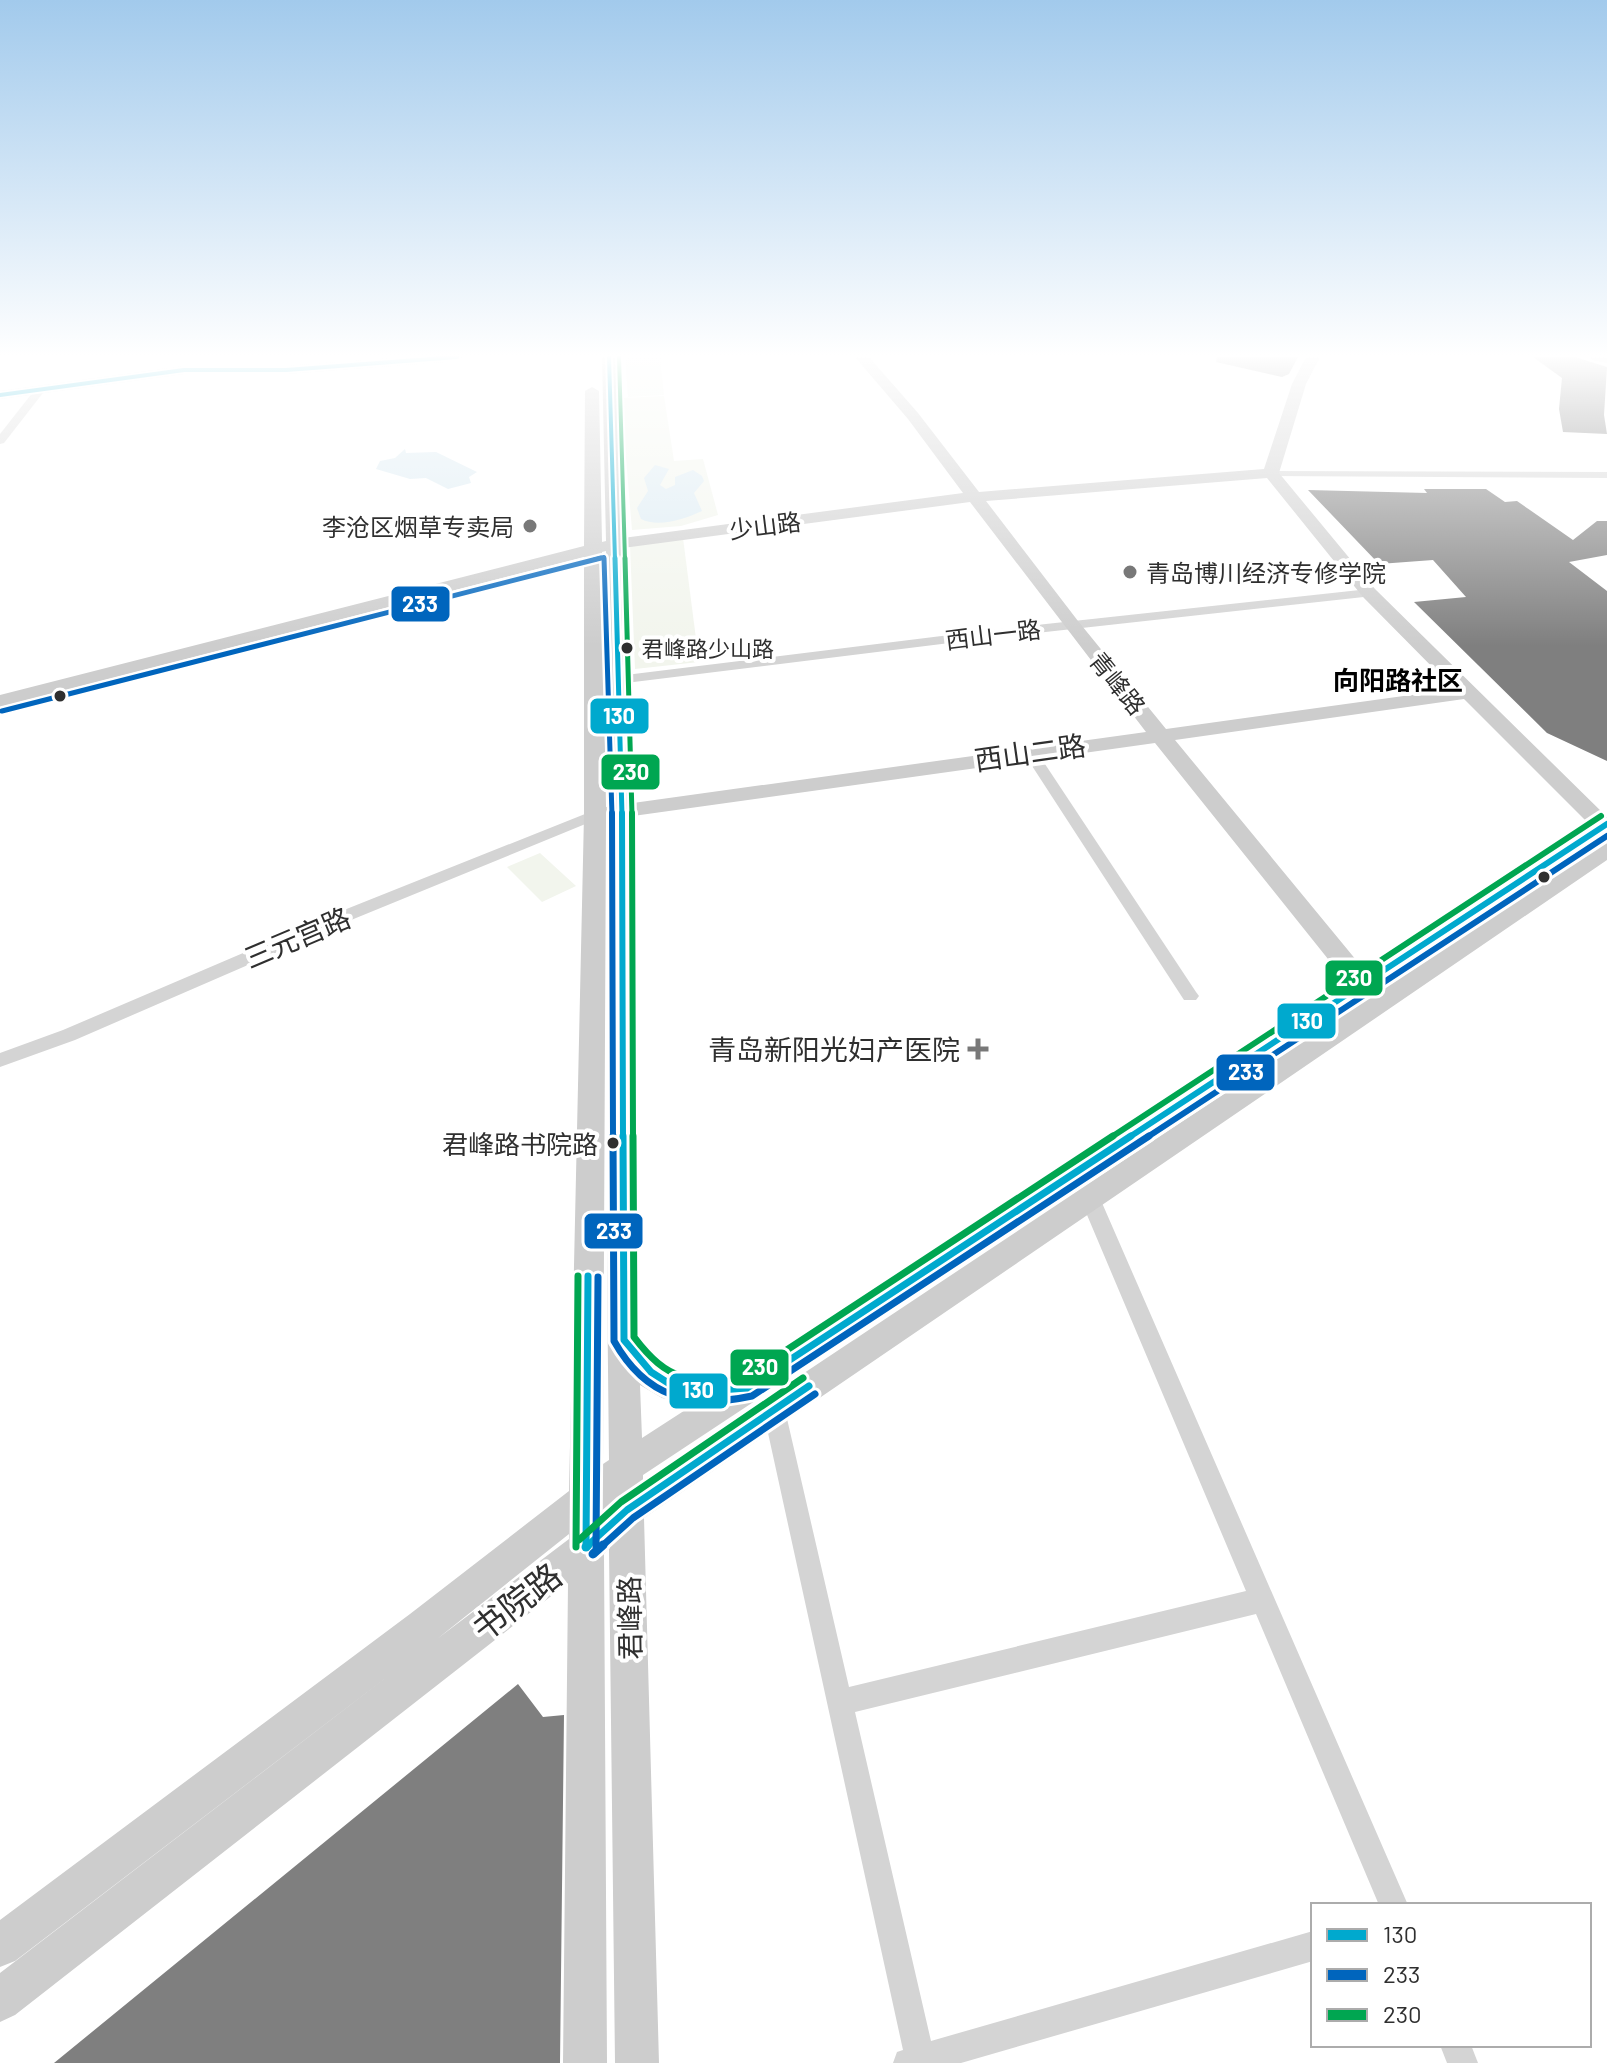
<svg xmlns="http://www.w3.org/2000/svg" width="1607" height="2063" font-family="Barlow,'Noto Sans SC',sans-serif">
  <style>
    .green { fill: #f2f5ed }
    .water { fill: #daeaf2 }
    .building { fill: #7f7f7f }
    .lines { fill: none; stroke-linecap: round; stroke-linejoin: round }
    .street { fill: #d4d4d4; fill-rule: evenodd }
    .secondary { fill: #cdcdcd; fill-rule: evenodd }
    .bus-1-far4-casing { stroke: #fff; stroke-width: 8 }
    .bus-1-far3-casing { stroke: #fff; stroke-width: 10 }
    .bus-1-far2-casing { stroke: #fff; stroke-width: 12 }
    .bus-1-far1-casing { stroke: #fff; stroke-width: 13 }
    .bus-1-casing { stroke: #fff; stroke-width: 15 }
    .bus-2-far4-casing { stroke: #fff; stroke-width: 8 }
    .bus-2-far3-casing { stroke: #fff; stroke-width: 10 }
    .bus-2-far2-casing { stroke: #fff; stroke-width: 12 }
    .bus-2-far1-casing { stroke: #fff; stroke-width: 13 }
    .bus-2-casing { stroke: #fff; stroke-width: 15 }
    .bus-3-far3-casing { stroke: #fff; stroke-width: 8 }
    .bus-3-far2-casing { stroke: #fff; stroke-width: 10 }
    .bus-3-far1-casing { stroke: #fff; stroke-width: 12 }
    .bus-3-casing { stroke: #fff; stroke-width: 13 }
    .bus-1-far4 { stroke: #00a9ce; stroke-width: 4 }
    .bus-1-far3 { stroke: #00a9ce; stroke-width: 5 }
    .bus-1-far2 { stroke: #00a9ce; stroke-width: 6 }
    .bus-1-far1 { stroke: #00a9ce; stroke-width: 7 }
    .bus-1 { stroke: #00a9ce; stroke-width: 9 }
    .bus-2-far4 { stroke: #0065bd; stroke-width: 4 }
    .bus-2-far3 { stroke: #0065bd; stroke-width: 5 }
    .bus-2-far2 { stroke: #0065bd; stroke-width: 6 }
    .bus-2-far1 { stroke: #0065bd; stroke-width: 7 }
    .bus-2 { stroke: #0065bd; stroke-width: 9 }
    .bus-3-far3 { stroke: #00a651; stroke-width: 4 }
    .bus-3-far2 { stroke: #00a651; stroke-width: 5 }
    .bus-3-far1 { stroke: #00a651; stroke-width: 6 }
    .bus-3 { stroke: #00a651; stroke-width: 7 }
    .poi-dot { fill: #787878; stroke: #fff; stroke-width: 3 }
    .bus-dot { fill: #2f2f2f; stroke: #fff; stroke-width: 3 }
    .labels { text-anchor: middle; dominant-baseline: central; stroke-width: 8; stroke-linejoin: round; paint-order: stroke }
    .far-bus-label { font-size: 22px; fill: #2f2f2f; stroke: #fff; text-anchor: start }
    .far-street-label { font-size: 24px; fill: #2f2f2f; stroke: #fff }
    .far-poi-label { font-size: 24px; fill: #2f2f2f; stroke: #fff; text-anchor: end }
    .far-quarter-label { font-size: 26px; font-weight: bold; fill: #000; stroke: #fff }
    .bus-label { font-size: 26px; fill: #2f2f2f; stroke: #fff; text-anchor: end }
    .street-label { font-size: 28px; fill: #2f2f2f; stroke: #fff }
    .poi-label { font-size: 28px; fill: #2f2f2f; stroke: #fff; text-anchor: end }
    .near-street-label { font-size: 34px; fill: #2f2f2f; stroke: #fff }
    .line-badge { stroke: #fff; stroke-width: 3 }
    .badge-label { font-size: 22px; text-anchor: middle; font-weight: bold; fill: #fff }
  </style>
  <rect width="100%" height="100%" fill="#fff"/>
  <g class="green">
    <path d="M625,357h35l4,38 -36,2z"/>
    <path d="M664,396l10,65 29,-2 15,56 -37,11 -49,4 -11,-132z"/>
    <path d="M683,538l16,124 -64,7 -5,-124z"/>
    <path d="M540,853l36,33 -34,16 -35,-35z"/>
  </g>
  <g class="water">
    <path d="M405,449l1,4 30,-1 41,20 -8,5 2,6 -23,6 -22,-11 -16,1 -34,-10 4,-8 15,-3z"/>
    <path d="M655,465l14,4 -9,16 6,4 9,-4v-8l18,-7 9,6 2,5 -10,12 8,18c-17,8 -44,17 -61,8l-4,-11 11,-17 -4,-13z"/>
  </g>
  <g class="building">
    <path d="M1217,357h81l-9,17 -7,3 -66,-15z"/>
    <path d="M1533,357h42l32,10 -3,48 3,19 -44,-2 -4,-23 3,-31z"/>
    <path d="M1424,489h62l19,13 12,-1 56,39 24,-19h10v34l-38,7 38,29v170l-60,-28 -133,-131 52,-5 -33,-37 -54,4 -71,-74 119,3z"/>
    <path d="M518,1684l25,33 21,-2 -4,348h-506z"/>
  </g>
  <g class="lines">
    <g class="street">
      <path d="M37,387l9,2 -42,54 -4,1v-10z"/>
      <path d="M1267,471l340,1v6l-336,-2 -4,-1z"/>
      <path d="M1369,589l6,4 -2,3 -391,43 -389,48 -7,-4 7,-4 389,-48z"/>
      <path d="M1030,748l7,4 159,240 3,4 -3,4h-12l-161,-248z"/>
      <path d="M595,810l5,2v6l-244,100 -281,122 -75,27v-14l63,-23 281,-120z"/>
      <path d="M1089,1188l7,2 3,6 309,709h-29l-123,-291 -401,98 76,329 382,-110v30l-352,102h-68l4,-11 6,-2 -140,-640 3,-7 8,-3 8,3 3,7 64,277 397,-96 -167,-395 3,-6z"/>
      <path d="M1440,2045h31l7,18h-31z"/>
    </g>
    <g class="secondary">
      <path d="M404,357h60l-7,4 -171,13h-102l-184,25v-8l184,-25h102z"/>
      <path d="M602,357h14l7,181 340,-45 -55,-74 -53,-62h14l49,56 61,79 285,-23 28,-85 14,-27h14l-14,27 -27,89 96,116 232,228v20l-228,151 2,2 218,-145 8,-2v17l-963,658 15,545h-44l-6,-514 -5,5 3,509h-44l5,-480 -553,432 -15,7v-49l400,-306 -385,294 -15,6v-47l410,-306 159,-123 15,-676v-258l-584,150v-12l584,-149 1,-155 7,-4 7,4 3,151 4,-1zM1267,478l96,119 91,92 -288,40 -88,-108 -92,-120zM970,502l176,230 -513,71 -10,-255zM606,551l5,255 -5,1 -4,-255zM1464,699l126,126 -224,147 -191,-232zM1155,743l193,241 -606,390c-53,5 -70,10 -103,-37l-6,-521zM606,819h5l-4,459 2,182 -6,4zM1361,1000l1,2 -719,478v-5zM640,1385l22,13 31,7 -51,33zM569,1534v5l-132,100z"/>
      <path d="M1590,357h17v6l-15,-3z"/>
    </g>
    <g class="bus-1-far4-casing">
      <g id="bus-1-far4">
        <path d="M609,357l6,203"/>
        <path d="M0,395l184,-25h102l171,-13"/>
      </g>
    </g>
    <g class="bus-1-far3-casing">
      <path id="bus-1-far3" d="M615,558l7,257"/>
    </g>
    <g class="bus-1-far2-casing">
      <g id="bus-1-far2">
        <path d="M622,813l1,325"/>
        <path d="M1128,1138l479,-314"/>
      </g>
    </g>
    <g class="bus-1-far1-casing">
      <g id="bus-1-far1">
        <path d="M623,1136l1,204 27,32 25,16 30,3 41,-3 384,-252"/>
        <path d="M586,1547l41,-37 182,-124"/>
        <path d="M586,1547l2,-271"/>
      </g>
    </g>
    <g class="bus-1-casing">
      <path id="bus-1" d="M586,1547l2,-2"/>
    </g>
    <g class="bus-2-far4-casing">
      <path id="bus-2-far4" d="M593,560l11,-3v3"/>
    </g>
    <g class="bus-2-far3-casing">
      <g id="bus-2-far3">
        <path d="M604,558l8,257"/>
        <path d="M2,711l599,-153"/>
      </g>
    </g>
    <g class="bus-2-far2-casing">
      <g id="bus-2-far2">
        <path d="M612,813l1,325"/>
        <path d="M1146,1138l461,-302"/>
      </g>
    </g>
    <g class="bus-2-far1-casing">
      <g id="bus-2-far1">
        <path d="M613,1136l1,205c32,57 77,68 138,55l397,-260"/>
        <path d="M596,1547l2,-270"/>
        <path d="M601,1547l32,-29 182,-124"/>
      </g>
    </g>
    <g class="bus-2-casing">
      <path id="bus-2" d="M593,1554l10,-9"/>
    </g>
    <g class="bus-3-far3-casing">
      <path id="bus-3-far3" d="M619,357l6,203"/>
    </g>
    <g class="bus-3-far2-casing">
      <path id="bus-3-far2" d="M625,558l7,257"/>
    </g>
    <g class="bus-3-far1-casing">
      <g id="bus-3-far1">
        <path d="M632,813l1,325"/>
        <path d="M1110,1138l491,-322"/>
      </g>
    </g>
    <g class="bus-3-casing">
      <g id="bus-3">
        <path d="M633,1136l1,201c34,45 56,46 110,41l369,-242"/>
        <path d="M579,1540l42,-38 182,-124"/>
        <path d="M576,1547l2,-271"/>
      </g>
    </g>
    <use href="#bus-1-far4" class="bus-1-far4"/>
    <use href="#bus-1-far3" class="bus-1-far3"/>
    <use href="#bus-1-far2" class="bus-1-far2"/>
    <use href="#bus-1-far1" class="bus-1-far1"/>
    <use href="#bus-1" class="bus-1"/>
    <use href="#bus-2-far4" class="bus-2-far4"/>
    <use href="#bus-2-far3" class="bus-2-far3"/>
    <use href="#bus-2-far2" class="bus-2-far2"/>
    <use href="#bus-2-far1" class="bus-2-far1"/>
    <use href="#bus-2" class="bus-2"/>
    <use href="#bus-3-far3" class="bus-3-far3"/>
    <use href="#bus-3-far2" class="bus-3-far2"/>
    <use href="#bus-3-far1" class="bus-3-far1"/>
    <use href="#bus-3" class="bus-3"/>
  </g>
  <linearGradient id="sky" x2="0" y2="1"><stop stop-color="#a2caec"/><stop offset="0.55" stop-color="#fff"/><stop offset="1" stop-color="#fff" stop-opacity="0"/></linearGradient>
  <rect width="1607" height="646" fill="url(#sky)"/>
  <g class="poi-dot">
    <circle cx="530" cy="526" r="8"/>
    <circle cx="1130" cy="572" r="8"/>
    <path d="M974 1037h8v8h8v8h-8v8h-8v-8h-8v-8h8z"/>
  </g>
  <g class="bus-dot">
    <circle cx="627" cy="648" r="7"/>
    <circle cx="60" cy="696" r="7"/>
    <circle cx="1544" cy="877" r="7"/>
    <circle cx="613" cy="1143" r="7"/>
  </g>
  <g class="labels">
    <g class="far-bus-label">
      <text x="642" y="648">君峰路少山路</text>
    </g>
    <g class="far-street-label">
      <text transform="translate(765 525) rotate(-7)">少山路</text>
      <text transform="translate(993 634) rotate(-7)">西山一路</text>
      <text transform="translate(1118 683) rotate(51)">青峰路</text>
    </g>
    <g class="far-poi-label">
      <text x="514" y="526">李沧区烟草专卖局</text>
      <text x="1146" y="572" text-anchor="start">青岛博川经济专修学院</text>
    </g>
    <g class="far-quarter-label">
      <text x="1398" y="679">向阳路社区</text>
    </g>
    <g class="bus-label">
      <text x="598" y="1143">君峰路书院路</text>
    </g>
    <g class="street-label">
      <text transform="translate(1030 752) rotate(-8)">西山二路</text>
      <text transform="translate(297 937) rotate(-23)">三元宫路</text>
      <text transform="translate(629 1618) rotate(-91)">君峰路</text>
    </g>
    <g class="poi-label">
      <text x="960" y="1049">青岛新阳光妇产医院</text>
    </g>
    <g class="near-street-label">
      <text transform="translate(516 1601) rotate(-38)">书院路</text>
    </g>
  </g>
  <g class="line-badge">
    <rect x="390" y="585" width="61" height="38" rx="8" fill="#0065bd"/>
    <rect x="589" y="697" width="61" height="38" rx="8" fill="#00a9ce"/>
    <rect x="600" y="753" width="61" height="38" rx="8" fill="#00a651"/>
    <rect x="1324" y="959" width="60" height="38" rx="8" fill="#00a651"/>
    <rect x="1276" y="1002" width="61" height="38" rx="8" fill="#00a9ce"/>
    <rect x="1215" y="1053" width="61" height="39" rx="8" fill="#0065bd"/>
    <rect x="583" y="1212" width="61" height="38" rx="8" fill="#0065bd"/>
    <rect x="729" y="1348" width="61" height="39" rx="8" fill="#00a651"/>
    <rect x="668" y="1372" width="61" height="38" rx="8" fill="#00a9ce"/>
  </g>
  <g class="badge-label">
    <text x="420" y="612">233</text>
    <text x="619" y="724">130</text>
    <text x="631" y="780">230</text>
    <text x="1354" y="986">230</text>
    <text x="1307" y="1029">130</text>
    <text x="1246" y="1080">233</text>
    <text x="614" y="1239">233</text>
    <text x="760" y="1375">230</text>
    <text x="698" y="1398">130</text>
  </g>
  <rect x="1311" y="1903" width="280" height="144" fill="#ffffff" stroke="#acacac" stroke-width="2"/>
  <rect x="1327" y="1929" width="40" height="12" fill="#00a9ce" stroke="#acacac" stroke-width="2"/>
  <text x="1383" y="1943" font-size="24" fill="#2f2f2f">130</text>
  <rect x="1327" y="1969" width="40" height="12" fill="#0065bd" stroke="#acacac" stroke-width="2"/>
  <text x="1383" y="1983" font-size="24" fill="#2f2f2f">233</text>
  <rect x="1327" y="2009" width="40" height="12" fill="#00a651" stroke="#acacac" stroke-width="2"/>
  <text x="1383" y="2023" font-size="24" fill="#2f2f2f">230</text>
</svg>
